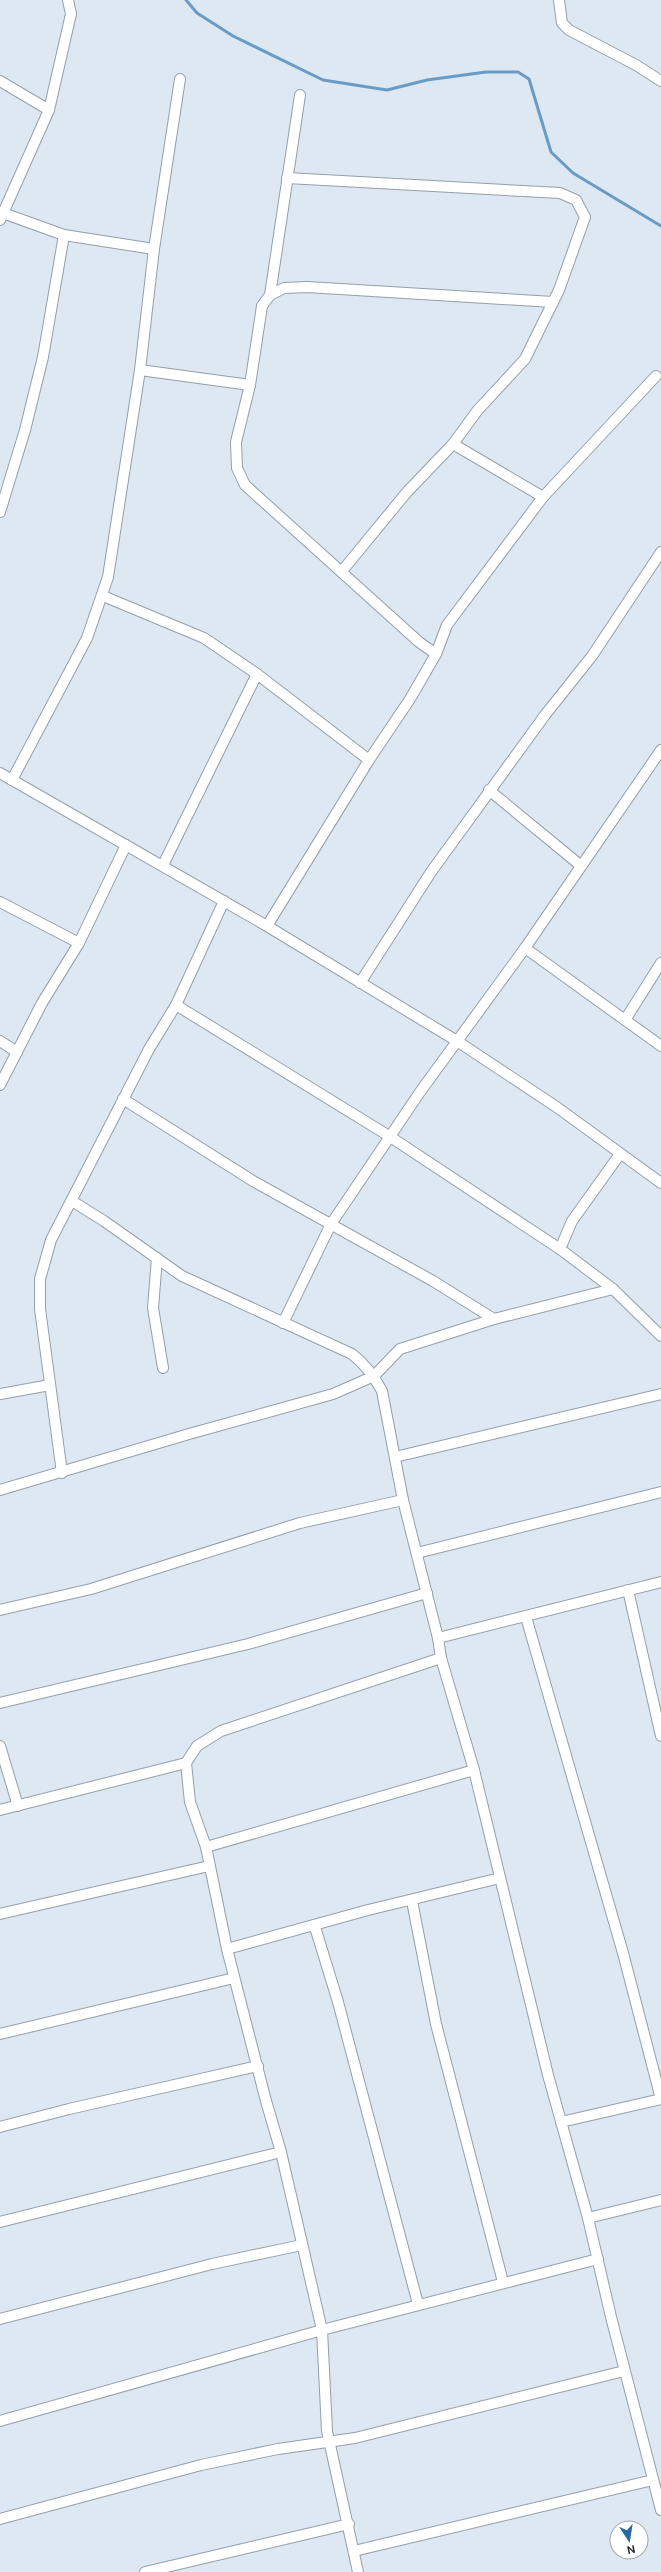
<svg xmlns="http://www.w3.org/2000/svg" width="661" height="2572" font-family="'DM Sans',sans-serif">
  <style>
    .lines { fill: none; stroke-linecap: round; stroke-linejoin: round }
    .stream { stroke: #6a9bc5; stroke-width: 3 }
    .minor-casing { stroke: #959fa9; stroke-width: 12 }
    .minor { stroke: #fff; stroke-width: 10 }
  </style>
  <rect width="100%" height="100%" fill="#dde8f2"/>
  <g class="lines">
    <path class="stream" d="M186,0l11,13 36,23 90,44 64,10 40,-10 59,-8h32l11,7 22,73 22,21 88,53"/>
    <g class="minor-casing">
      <g id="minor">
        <path d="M559,0l3,23 7,7 67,35 25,16"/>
        <path d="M0,81l49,29"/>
        <path d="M287,178l273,15 16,7 9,17 -26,73 -34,69 -48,52 -24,33 -46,48 -65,79"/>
        <path d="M0,212l64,23 90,14"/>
        <path d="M0,220l49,-110 22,-96 -3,-14"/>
        <path d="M270,295l30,-200"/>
        <path d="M140,370l110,15"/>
        <path d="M453,444l90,53"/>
        <path d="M0,512l25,-82 18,-73 21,-122"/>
        <path d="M103,596l101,42 53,36 112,86"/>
        <path d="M436,654l-17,-12 -174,-157 -8,-17 -1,-26 14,-57 12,-79 8,-11 14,-7 23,-1 246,15"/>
        <path d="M0,773l267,153 190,115 101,67 103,75"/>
        <path d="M12,780l75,-142 21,-61 32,-207 14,-121 26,-170"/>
        <path d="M489,790l91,75"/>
        <path d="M163,865l94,-191"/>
        <path d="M0,902l79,41"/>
        <path d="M267,926l102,-166 41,-61 26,-45 11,-29 96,-128 113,-121"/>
        <path d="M525,948l100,72 36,-57"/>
        <path d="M360,983l71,-111 114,-157 47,-59 69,-104"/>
        <path d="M176,1005l213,131 171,113 53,40"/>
        <path d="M625,1020l36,26"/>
        <path d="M0,1041l17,11"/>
        <path d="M0,1085l42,-82 37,-60 47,-98"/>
        <path d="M123,1099l130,82 180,100 61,38"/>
        <path d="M72,1201l32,20 78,55 170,78c14,11 22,22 30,37l21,109 35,138 3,20 33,112 74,305 40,143 23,99 50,193"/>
        <path d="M560,1249l12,-28 48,-67"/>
        <path d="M157,1258l-4,50 10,60"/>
        <path d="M283,1323l48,-99 89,-132 105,-144 136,-198"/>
        <path d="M0,1394l50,-9"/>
        <path d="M395,1457l266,-63"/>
        <path d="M62,1473l-22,-164v-30l11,-39 98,-191 27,-44 48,-104"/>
        <path d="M0,1490l189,-56 144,-40 41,-18 26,-27 94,-30 119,-30 48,47"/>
        <path d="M417,1553l244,-61"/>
        <path d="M628,1590l33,146"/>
        <path d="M0,1610l91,-21 209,-66 103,-23"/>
        <path d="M526,1617l97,336 38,146"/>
        <path d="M438,1638l223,-56"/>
        <path d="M441,1658l-220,73 -24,15 -11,17 4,39 16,45 21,102 39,152 15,51 41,178 276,-71"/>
        <path d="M0,1703l248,-59 179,-51"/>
        <path d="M0,1746l18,60"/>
        <path d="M0,1810l186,-47"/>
        <path d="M206,1847l268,-77"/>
        <path d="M412,1901l24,123 67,258"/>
        <path d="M0,1914l209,-48"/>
        <path d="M315,1927l23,75 80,302"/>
        <path d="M227,1949l141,-39 132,-32"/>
        <path d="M0,2034l234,-56"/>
        <path d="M561,2122l100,-23"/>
        <path d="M0,2127l69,-18 189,-43"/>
        <path d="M588,2218l73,-18"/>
        <path d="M0,2222l281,-70"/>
        <path d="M0,2319l212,-55 90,-19"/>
        <path d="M0,2421l322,-91 5,101 31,141"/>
        <path d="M0,2519l201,-54 77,-16 77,-11 269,-67"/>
        <path d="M354,2551l299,-71"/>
        <path d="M145,2572l204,-48"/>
      </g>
    </g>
    <use href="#minor" class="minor"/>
  </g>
  <g transform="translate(629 2540) rotate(168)"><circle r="19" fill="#ffffff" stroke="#a5a7a8"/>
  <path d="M0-3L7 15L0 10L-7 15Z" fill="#266a9f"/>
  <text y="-6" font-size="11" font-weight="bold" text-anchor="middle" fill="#1e2226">N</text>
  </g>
</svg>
